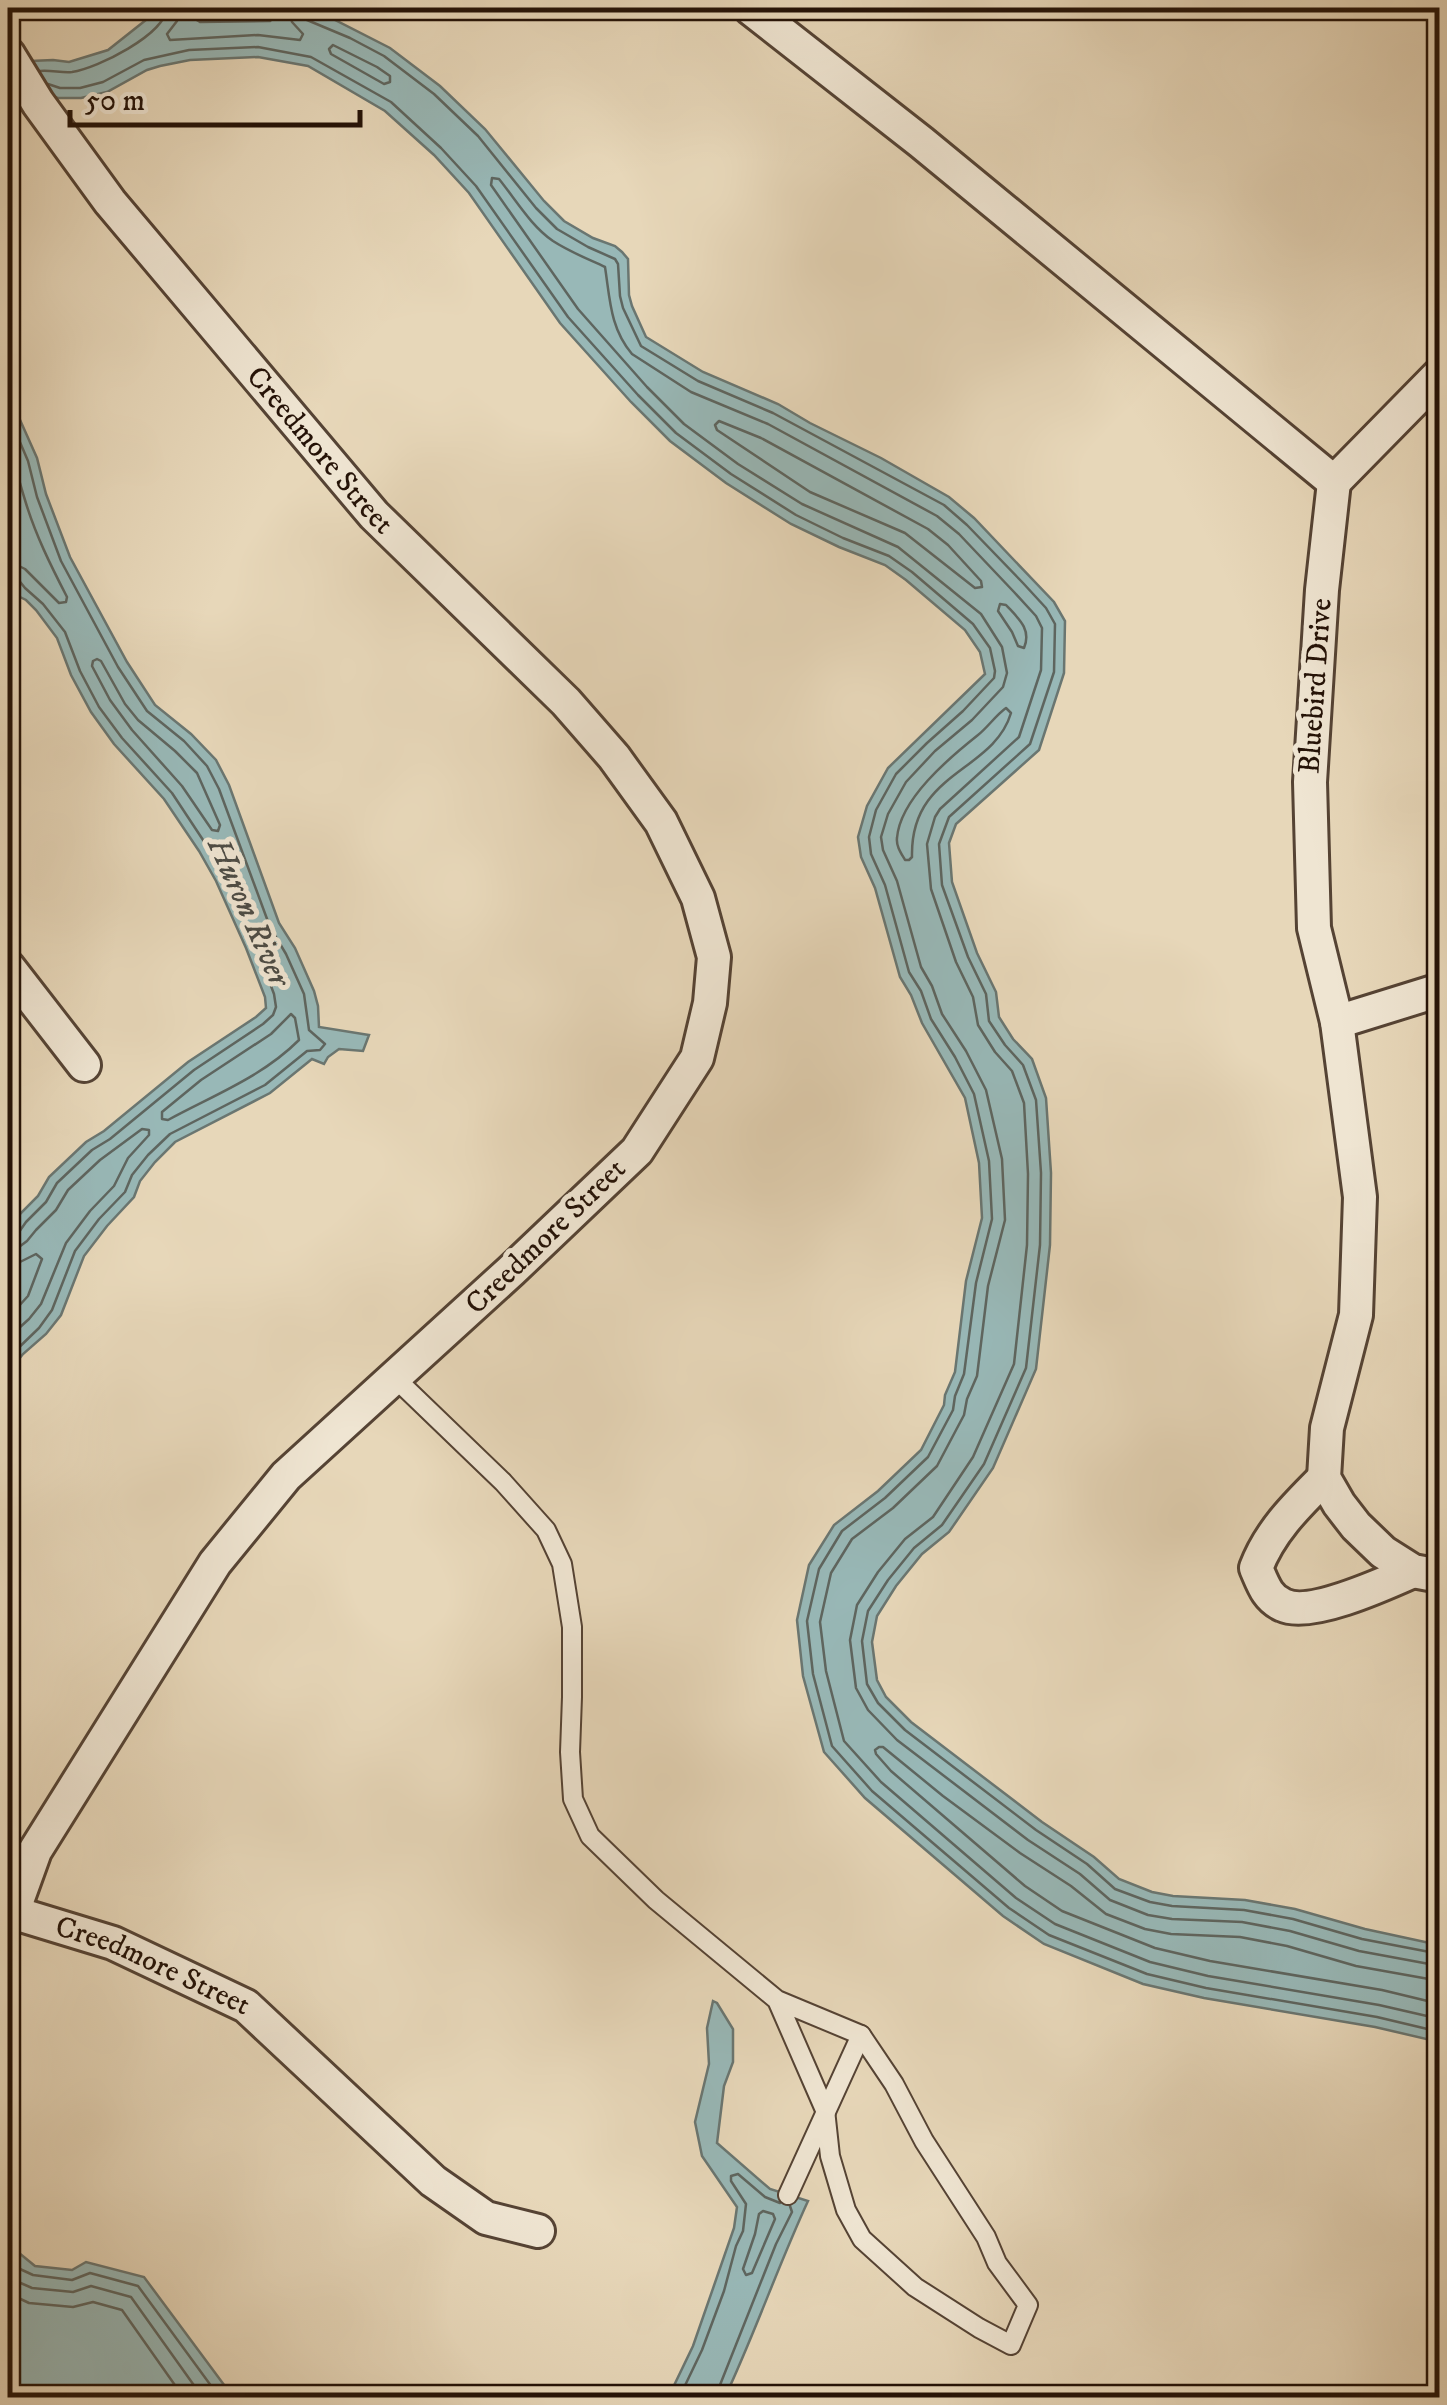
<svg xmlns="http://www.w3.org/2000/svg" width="1447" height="2405" font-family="'IM FELL DW Pica',serif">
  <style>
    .water { fill: #98b8b7; stroke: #6a7671; stroke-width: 2.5 }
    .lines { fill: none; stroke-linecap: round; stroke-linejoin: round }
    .shore { stroke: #5e655f; stroke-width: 2.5 }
    .lane-casing { stroke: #554334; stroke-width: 22 }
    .street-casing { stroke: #554334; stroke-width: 38 }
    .lane { stroke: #efe5d2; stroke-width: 18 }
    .street { stroke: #efe5d2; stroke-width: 32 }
    .labels { text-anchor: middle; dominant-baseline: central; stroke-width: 10; stroke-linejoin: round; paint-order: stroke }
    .street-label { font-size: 30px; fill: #241207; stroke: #efe5d2 }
    .water-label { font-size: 32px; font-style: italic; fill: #4d4c45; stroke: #efe5d2 }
  </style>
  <rect width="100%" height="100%" fill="#e7d7b9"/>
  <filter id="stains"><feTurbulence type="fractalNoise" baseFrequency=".002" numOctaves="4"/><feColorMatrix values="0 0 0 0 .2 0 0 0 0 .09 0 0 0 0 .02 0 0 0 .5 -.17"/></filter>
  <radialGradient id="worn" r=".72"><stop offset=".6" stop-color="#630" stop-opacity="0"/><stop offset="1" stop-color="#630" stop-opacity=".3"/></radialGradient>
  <g class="water">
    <path d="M161,8h138l34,11 57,29 50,38 45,43 59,72 20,20 29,17 22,8 7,6 6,7 1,36 3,11 14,31 57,35 75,32 32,19 71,35 68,39 25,21 80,84 11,19 -1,52 -25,77 -83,74 -7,19 3,39 25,71 19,39 3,25 14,22 19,20 14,39 5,75 -1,72 -14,124 -43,99 -44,64 -27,22 -26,32 -19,30 -5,26 5,38 9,17 25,25 131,100 52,35 25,22 33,13 21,4 72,4 50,9 70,20 74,16v97l-64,-15 -171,-29 -61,-14 -99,-40 -41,-28 -138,-118 -41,-46 -21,-76 -6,-56 12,-55 25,-40 44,-34 43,-41 23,-45 1,-10 10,-23 11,-91 16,-63 -3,-55 -14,-65 -43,-75 -11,-28 -11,-18 -25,-89 -14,-31 -3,-20 9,-31 21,-38 97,-94 -5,-22 -15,-22 -59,-50 -21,-15 -46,-18 -48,-23 -65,-41 -56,-42 -39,-39 -71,-79 -91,-130 -35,-38 -49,-44 -77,-45 -50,-9 -68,3 -30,6 -13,4 -40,22 -26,6h-23l-24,-8 -18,7 -8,-1v-34l45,-2 16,2 39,-12z"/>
    <path d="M8,393l29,65 9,36 24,63 57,105 28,43 36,29 25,26 13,25 50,138 16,25 19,43 4,15 1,21 50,8 -6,16 -24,-2 -11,8 -4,7 -12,-5 -42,34 -95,49 -20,20 -15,19 -6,16 -27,29 -23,30 -23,59 -15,19 -23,20 -15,19v-141l10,-16 20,-20 11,-19 37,-35 18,-11 84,-69 68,-45 10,-9 -1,-11 -19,-49 -30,-67 -17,-30 -35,-52 -50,-55 -23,-32 -20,-37 -14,-37 -21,-28 -10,-10 -8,-4 -10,-15z"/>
    <path d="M713,2001l4,2 16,26v33l-9,24 -7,57 53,46 38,12c-30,65 -53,132 -83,196l-57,1 25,-52 41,-118 3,-21 -35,-51 -7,-34 14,-58 -2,-36z"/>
    <path d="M8,2244l27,22 37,4 14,-8 58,15 89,120h-225z"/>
  </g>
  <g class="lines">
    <g class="shore">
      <path d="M180,8l-3,13 -10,13 3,6 88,-5 42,5 3,-6 -11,-12 -3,-14"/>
      <path d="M195,8v11l5,3 70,-1 4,-4v-9"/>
      <path d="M301,8l1,7 5,5 43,18 34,18 50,38 44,42 58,72 21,21 31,18 27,12 3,5 2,32 3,12 18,38 57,35 75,32 171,92 23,20 56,58 23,25 9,16 -1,48 -24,72 -81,73 -10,27 3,41 26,72 18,37 3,27 16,24 18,20 13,35 5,73 -1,72 -14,123 -42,96 -42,61 -28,23 -26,32 -20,31 -6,30 5,43 11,19 27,27 131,100 51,34 28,25 35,13 22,4 72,4 49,9 69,20 78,15"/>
      <path d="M333,45l44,22 13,9v6l-6,2 -53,-30 -2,-5z"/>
      <path d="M40,71c11,-1 22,2 32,1 26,-4 92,-37 95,-64"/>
      <path d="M48,84l12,4h20l23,-6 41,-22 45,-10 69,-3 53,10 80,45 50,46 35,38 92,131 70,78 38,38 55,41 65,41 47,23 46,18 23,16 61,52 17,24 5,23 -1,7 -31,33 -36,32 -31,31 -20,36 -7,27 2,17 14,31 24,87 12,19 10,28 24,38 19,37 15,67 3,58 -16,64 -12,91 -9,22 -2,14 -25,47 -43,41 -43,33 -23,38 -12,52 6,53 19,72 40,45 137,117 40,27 98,39 59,14 171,29 63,15"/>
      <path d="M8,414l20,47 9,36 24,64 57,106 29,44 37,30 23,25 12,23 51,138 16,27 18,40 5,36 16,14 -5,6 -13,1 -42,34 -95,49 -22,21 -16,20 -7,17 -26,27 -24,32 -23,59 -13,18 -31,30"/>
      <path d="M719,421l42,17 167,91 20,16 33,36 1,6 -7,1 -70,-55 -95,-41 -93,-62 -2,-5z"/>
      <path d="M8,445c7,18 11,36 17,55 10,34 26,66 42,97l-1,5 -7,1 -34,-34 -8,-4 -9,-1"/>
      <path d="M8,576l9,2 8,10 18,16 22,28 15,39 19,36 23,31 50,55 35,53 18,30 30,68 19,50 2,13 -3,8 -10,9 -69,46 -84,69 -18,11 -35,33 -11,19 -20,20 -7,10 -11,4"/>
      <path d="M1000,604l6,1c12,13 26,24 18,43l-6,-2 -6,-14 -14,-21z"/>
      <path d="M97,659l4,2 24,43 13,16 37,31 22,22 23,52 -2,6 -6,-1 -30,-44 -50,-56 -22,-30 -18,-34 1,-5z"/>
      <path d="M1006,708l5,5c-18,60 -101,58 -99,144l-3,3h-4c-4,-7 -9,-14 -8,-22 3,-39 52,-80 81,-103 10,-8 18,-20 28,-27z"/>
      <path d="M291,1014l4,4 4,22c-37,37 -85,55 -131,80l-6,-1v-7l39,-32 70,-46z"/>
      <path d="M8,1248l11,-1 8,-6 9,-11 20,-20 12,-20 32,-30 42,-31 7,1v5l-21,23 -14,28 -24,25 -24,32 -25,61 -12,15 -21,19"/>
      <path d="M8,1263l12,-1 16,-8 6,5 -14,37 -20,22"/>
      <path d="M1440,1966l-81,-15 -69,-20 -48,-9 -70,-3 -24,-4 -38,-15 -30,-26 -52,-34 -131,-100 -29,-30 -12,-22 -6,-48 7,-35 21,-33 27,-33 28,-22 40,-60 41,-93 13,-119 1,-71 -4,-71 -12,-32 -17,-19 -17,-27 -5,-28 -17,-35 -25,-73 -4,-45 8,-27 5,-8 79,-72 22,-67 1,-42 -6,-12 -22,-24 -55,-58 -22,-18 -169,-92 -77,-32 -59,-38c-22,-26 -22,-55 -27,-87 -17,-8 -35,-15 -52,-26 -22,-15 -37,-41 -54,-62l-7,-1 -1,7 87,124 69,78 37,37 54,40 64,40 96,43 83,67 21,33 5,26 -4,14 -31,33 -37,31 -29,31 -18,32 -7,23 2,13 14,31 24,86 11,19 10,28 24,37 20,39 16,69 3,61 -17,66 -11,90 -10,23 -3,16 -27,51 -44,42 -41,31 -21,34 -11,49 6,49 18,70 37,41 135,116 39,26 95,38 58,14 171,29 61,14"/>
      <path d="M1440,1981l-84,-15 -69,-20 -47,-9 -69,-3 -26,-5 -39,-15 -35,-28 -51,-33 -77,-57 -60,-49h-4l-4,3 1,4 15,17 134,115 37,25 93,37 55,13 172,29 58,14"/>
      <path d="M763,2211l10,3 2,5 -23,54 -6,2 -3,-6 12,-35 4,-20z"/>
      <path d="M8,2257l12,12 13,6 39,5 18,-7 48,13 82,112"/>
      <path d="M8,2274l8,7 16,7 41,4 18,-6 40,11 72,101"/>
      <path d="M8,2293l21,10 44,4 20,-5 29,8 62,88"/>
      <path d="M679,2398l23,-48 22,-59 12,-45 7,-15 3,-27 -15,-23v-5l7,-2 27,23 15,6"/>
      <path d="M717,2398l1,-8 58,-146 16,-32 -2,-6"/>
    </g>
    <g class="lane-casing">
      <g id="lane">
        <path d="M395,1378l108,104 43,48 16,34 10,63v70l-2,55 3,47 17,37 66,64 121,100 48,110 5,46 16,54 16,29 53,48 64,41 32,17 17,-40 -31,-42 -11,-26 -62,-96 -30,-57 -33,-49 -84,-35"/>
        <path d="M788,2195l73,-160"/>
      </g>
    </g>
    <g class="street-casing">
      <g id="street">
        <path d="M750,8l171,134 413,340"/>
        <path id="s1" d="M8,54l30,49 72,99 264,313 192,187 48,55 47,65 37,76 16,59 -4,46 -13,55 -60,93 -126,120 -225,205 -71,87 -180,288 -22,61"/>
        <path d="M1334,482l-12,108 -12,192 4,146 23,94 23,175 -4,118 -29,113 -3,50 15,26 17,22 27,26 30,19 27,5"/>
        <path d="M1334,482l106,-108"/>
        <path d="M8,967l76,98"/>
        <path d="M1337,1022l103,-32"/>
        <path d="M1324,1478c-27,27 -54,53 -68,90 7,16 11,30 27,37 27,13 103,-22 130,-34"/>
        <path id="s2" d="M8,1911l105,32 133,63 187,175 53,37 52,13"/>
      </g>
    </g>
    <use href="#lane" class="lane"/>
    <use href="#street" class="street"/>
  </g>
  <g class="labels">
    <g class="street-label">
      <text stroke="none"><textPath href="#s1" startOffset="505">Creedmore Street</textPath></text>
      <text transform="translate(1316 686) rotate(-86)">Bluebird Drive</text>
      <text transform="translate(546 1237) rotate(-44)">Creedmore Street</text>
      <text stroke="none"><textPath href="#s2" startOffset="155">Creedmore Street</textPath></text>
    </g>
    <g class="water-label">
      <text transform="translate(248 912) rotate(66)">Huron River</text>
    </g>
  </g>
  <rect width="1447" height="2405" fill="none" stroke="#e7d7b9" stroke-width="40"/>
  <rect x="10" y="10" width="1427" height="2385" fill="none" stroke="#241207" stroke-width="5"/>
  <rect x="20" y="20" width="1407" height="2365" fill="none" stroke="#241207" stroke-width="2.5"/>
  <path d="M70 110v15h290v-15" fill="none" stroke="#241207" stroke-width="5"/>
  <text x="85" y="110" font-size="30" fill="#241207" stroke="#efe5d2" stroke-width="8" paint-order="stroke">50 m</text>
  <rect width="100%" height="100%" filter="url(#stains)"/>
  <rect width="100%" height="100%" fill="url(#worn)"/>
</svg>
